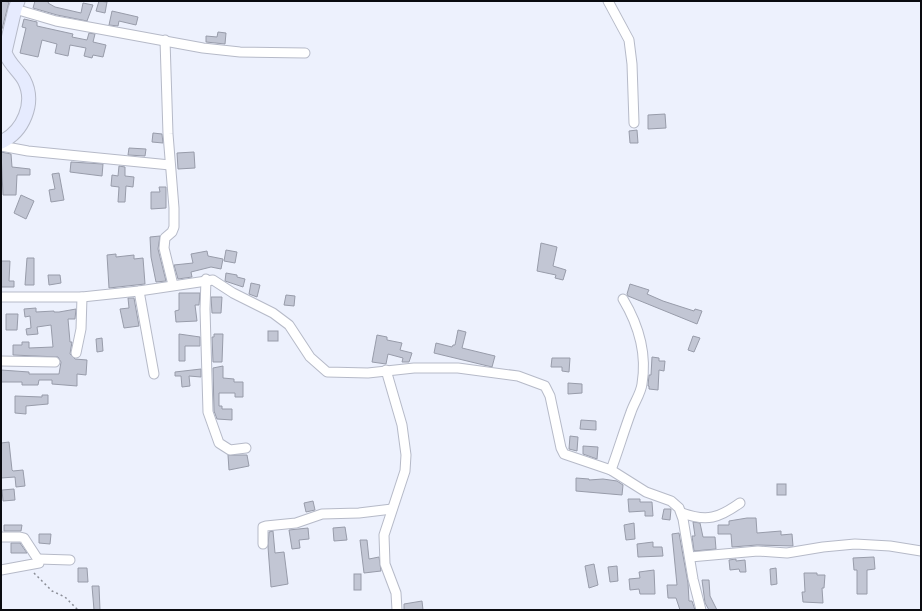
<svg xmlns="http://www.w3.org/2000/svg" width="922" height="611" font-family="'Source Serif 4',serif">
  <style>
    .building { fill: #c2c6d4; stroke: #989caa }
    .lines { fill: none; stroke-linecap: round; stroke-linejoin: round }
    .street-casing { stroke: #b6bac8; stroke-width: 11 }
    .secondary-casing { stroke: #b6bac8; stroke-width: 15 }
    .path { stroke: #8b8e97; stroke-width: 1.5; stroke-dasharray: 2 3; stroke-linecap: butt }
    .street { stroke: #fff; stroke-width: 9 }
    .secondary { stroke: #e6ebfe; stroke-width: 13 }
  </style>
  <rect width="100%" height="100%" fill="#edf1fd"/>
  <g class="building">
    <path d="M1,1l8,1 -7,27 -1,-1z"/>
    <path d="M35,1h14l-1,2 7,4 26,6 2,-10 10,2 -6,16 -30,-6 -24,-7z"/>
    <path d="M99,1l8,1 -2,11 -9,-2z"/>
    <path d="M112,11l26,6 -2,8 -17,-4 -1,5 -9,-1z"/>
    <path d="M24,19l13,3v4l36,8 -1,3 15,3 2,-7 6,1 -2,8 13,3 -3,12 -10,-2 -1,3 -8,-2 2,-8 -16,-3 -2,11 -13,-3 2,-9 -15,-4 -4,17 -18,-4 6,-25 -4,-1z"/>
    <path d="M218,32l8,1 -1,11 -19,-2v-6l11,1z"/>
    <path d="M665,114l1,14 -18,1v-14z"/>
    <path d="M637,130l1,13h-8l-1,-12z"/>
    <path d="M153,133l9,1 1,9 -11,-1z"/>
    <path d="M129,148l17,1 -1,7 -17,-1z"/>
    <path d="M1,152l10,2 1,13 18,2v6h-13l-1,20h-13z"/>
    <path d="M194,152l1,16 -17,1 -1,-16z"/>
    <path d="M71,162l32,2 -1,12 -32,-4z"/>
    <path d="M119,166l6,1v9l9,1 -1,10 -7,-1 -1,16h-7l1,-15 -8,-1 1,-11 6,1z"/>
    <path d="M59,173l5,27 -13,2 -2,-12 6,-1 -3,-15z"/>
    <path d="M159,187h7v21l-15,1v-17h9z"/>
    <path d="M21,195l13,6 -8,18 -12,-6z"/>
    <path d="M160,236l-2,13 8,32 -10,1 -5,-25 -1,-20z"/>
    <path d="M541,243l16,4 -4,19 13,4 -3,10 -8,-2 1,-3 -19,-4z"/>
    <path d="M226,250l11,2 -2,11 -11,-2z"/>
    <path d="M207,251l1,5 15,3 -2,10 -10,-2 -20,5 1,5 -14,2 -4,-14 19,-2 -2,-9z"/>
    <path d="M116,254v3l18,-2v4l9,-1 2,26 -36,4 -2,-33z"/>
    <path d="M27,258h7v27h-9z"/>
    <path d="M1,261h9l-1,20h5v6h-13z"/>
    <path d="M226,273l11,2v2l8,2 -2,8 -18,-6z"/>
    <path d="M48,275h12l1,8 -12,2z"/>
    <path d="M251,283l9,2 -3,12 -8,-3z"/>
    <path d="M630,284l19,6 -2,4 16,7 31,10 1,-2 7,2 -5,13 -69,-28 -1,-2z"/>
    <path d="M179,293h21l-1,12h-4l2,16 -21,1 -1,-11 4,-1z"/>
    <path d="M286,295l9,1 -1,10 -10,-1z"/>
    <path d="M211,297h11l-1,16h-9z"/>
    <path d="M128,298h6l5,28 -15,2 -4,-19 9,-1z"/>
    <path d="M36,308v4l18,-1v1h5l17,-3 -1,10h-7l2,23h2l-2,12 5,5 12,1 -1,15 -9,-1v12l-25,-2v-4h-13l-1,5h-16v-3h-21v-12l28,2v2h30l2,-12 -3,-5 -45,-2v-10h9v-3h7v6l24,-1 -2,-22 -14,2 1,7 -11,1 -1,-6 5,-1 -1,-12 -5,1 -1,-8z"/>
    <path d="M6,314h12l-1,16h-11z"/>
    <path d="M458,330l8,2 -4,16 33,8 -3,11 -58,-14 2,-10 16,4 1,-2h2z"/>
    <rect x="268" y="331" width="10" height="10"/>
    <path d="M179,334l21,3v9h-15v15h-6z"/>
    <path d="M214,334h9l-1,28h-9l-1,-25h2z"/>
    <path d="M377,335l10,2v3l15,3 -2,7 12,3 -3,9h-7l1,-4 -15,-4 -2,10 -14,-2z"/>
    <path d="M693,336l7,2 -6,14 -6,-2z"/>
    <path d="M102,338l1,13 -6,1 -1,-13z"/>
    <path d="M652,357l7,1v3h6l-1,10 -5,-1 -1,20 -9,-1v-3h-1l1,-11h2z"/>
    <path d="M552,358h18l-1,14 -7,-1v-4h-11z"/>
    <path d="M223,366v12l11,1v3h9v15h-8v-4h-16v13h3v3h10v11l-15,-1 -3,-8 -1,-43z"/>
    <path d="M201,369v8l-12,-1 1,10 -8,1 -1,-11h-6v-4z"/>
    <path d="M568,383l14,1v9l-14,1z"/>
    <path d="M42,395h6v9l-22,2v8l-11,-1v-17l27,1z"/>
    <path d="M581,420l15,1v9l-16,-1z"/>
    <path d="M570,436l8,1 -1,14 -8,-2z"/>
    <path d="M9,442l3,28 1,1 10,-1 2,16 -9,1 -1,-10 -14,1v-35z"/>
    <path d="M583,446l15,1 -1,12 -14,-5z"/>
    <path d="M228,455h19l2,11 -20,4z"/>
    <path d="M576,478l13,1v1l14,-1 14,2 6,4 -1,10 -46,-4z"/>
    <rect x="777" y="484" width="9" height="11"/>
    <path d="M14,489l1,11 -12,1 -1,-11z"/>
    <path d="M628,499h12v3h12l1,14h-8v-5l-16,1z"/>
    <path d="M313,501l2,9 -9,2 -2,-9z"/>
    <path d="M664,509h7l-1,11 -8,-1z"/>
    <path d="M747,518h9l1,15 24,-2v4l11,-1 1,12 -36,-1 -25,2 -1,-13h-13v-9h11v-4z"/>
    <path d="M693,522l7,1 3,14h12l1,12 -22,2 -2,-15h3z"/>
    <path d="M634,523l1,16 -9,1 -2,-15z"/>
    <path d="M4,525h18l-1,6h-17z"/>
    <path d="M345,527l2,13 -13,1 -1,-13z"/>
    <path d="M308,528l1,11 -10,1 1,8 -8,1 -3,-19z"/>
    <path d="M273,531l2,22 9,-1 4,32 -17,3 -3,-40 1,-15z"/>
    <path d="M679,533l9,50 1,18h3l3,9h-15l-4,-12h-8l-1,-13h10l-5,-51z"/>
    <path d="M39,534h12l-1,10 -11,-1z"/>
    <path d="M360,540h7l2,19 10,-2 2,14 -17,2z"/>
    <path d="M653,542v5h9l1,9 -25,1 -1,-13z"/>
    <path d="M11,543h9l7,10h-16z"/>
    <path d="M874,557l1,12 -8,1v24h-10v-24h-3l-1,-12z"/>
    <path d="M736,559v2l9,-1 1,12h-6l-1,-3 -9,1 -1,-10z"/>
    <path d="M594,564l4,21 -9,3 -4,-22z"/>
    <path d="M617,566l1,15 -8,1 -2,-15z"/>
    <path d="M78,568h9l1,14h-10z"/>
    <path d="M776,568l1,16 -6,1 -1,-16z"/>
    <path d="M654,570l1,24h-15l-1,-5 -9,1 -1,-11 11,-1 -1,-6z"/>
    <path d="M804,573h13v2h8l-1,13h-2l1,15 -20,-1 -1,-10h3z"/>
    <rect x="354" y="574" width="7" height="16"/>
    <path d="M702,580h7l1,16 7,14h-8l-4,-7z"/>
    <path d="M92,586h7l1,24h-6z"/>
    <path d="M422,601l1,9h-19v-6z"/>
  </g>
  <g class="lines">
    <g class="street-casing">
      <g id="street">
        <path d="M608,1l21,39 3,24 2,59"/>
        <path d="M15,9l41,12 147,27 37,4 65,1"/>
        <path d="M165,40l3,94 6,74v19l-2,5 -7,6 -1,10 9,37"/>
        <path d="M1,146l27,5 142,14"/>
        <path d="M206,279l-1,30 3,103 11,31 11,7 16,-2"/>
        <path d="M139,291l15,83"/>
        <path d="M1,297h81l57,-6 74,-11 20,13 40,20 16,12 21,32 17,15 41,1 46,-5h44l60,8 27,10 5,10 11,52 3,6 47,16 35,22 25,9 8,7 4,11 10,60 8,31"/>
        <path d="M76,353l5,-24 1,-32"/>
        <path d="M1,361l54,1"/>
        <path d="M386,370l16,55 4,30 -1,16 -21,64 1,29 11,29 1,17"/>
        <path d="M611,470c7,-19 13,-39 20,-58 3,-9 10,-19 11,-28 5,-30 -4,-60 -19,-85"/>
        <path d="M682,513c25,9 37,5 58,-10"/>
        <path d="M1,537h19l4,1 15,23v2l-38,7"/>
        <path d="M263,544v-17l3,-1 30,-3 26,-9 37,-1 33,-4"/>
        <path d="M690,557l68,-6 29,2 36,-6 32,-3 35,2 31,5"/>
        <path d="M38,559l32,1"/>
      </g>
    </g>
    <g class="secondary-casing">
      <path id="secondary" d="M1,142c22,-10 35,-39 23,-62 -5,-9 -16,-17 -19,-28l10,-43 3,-8"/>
    </g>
    <path class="path" d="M34,573l18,18 13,6 13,13"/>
    <use href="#street" class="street"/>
    <use href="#secondary" class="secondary"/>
  </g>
  <rect width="922" height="611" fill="none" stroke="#0a0b10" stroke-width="4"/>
</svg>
